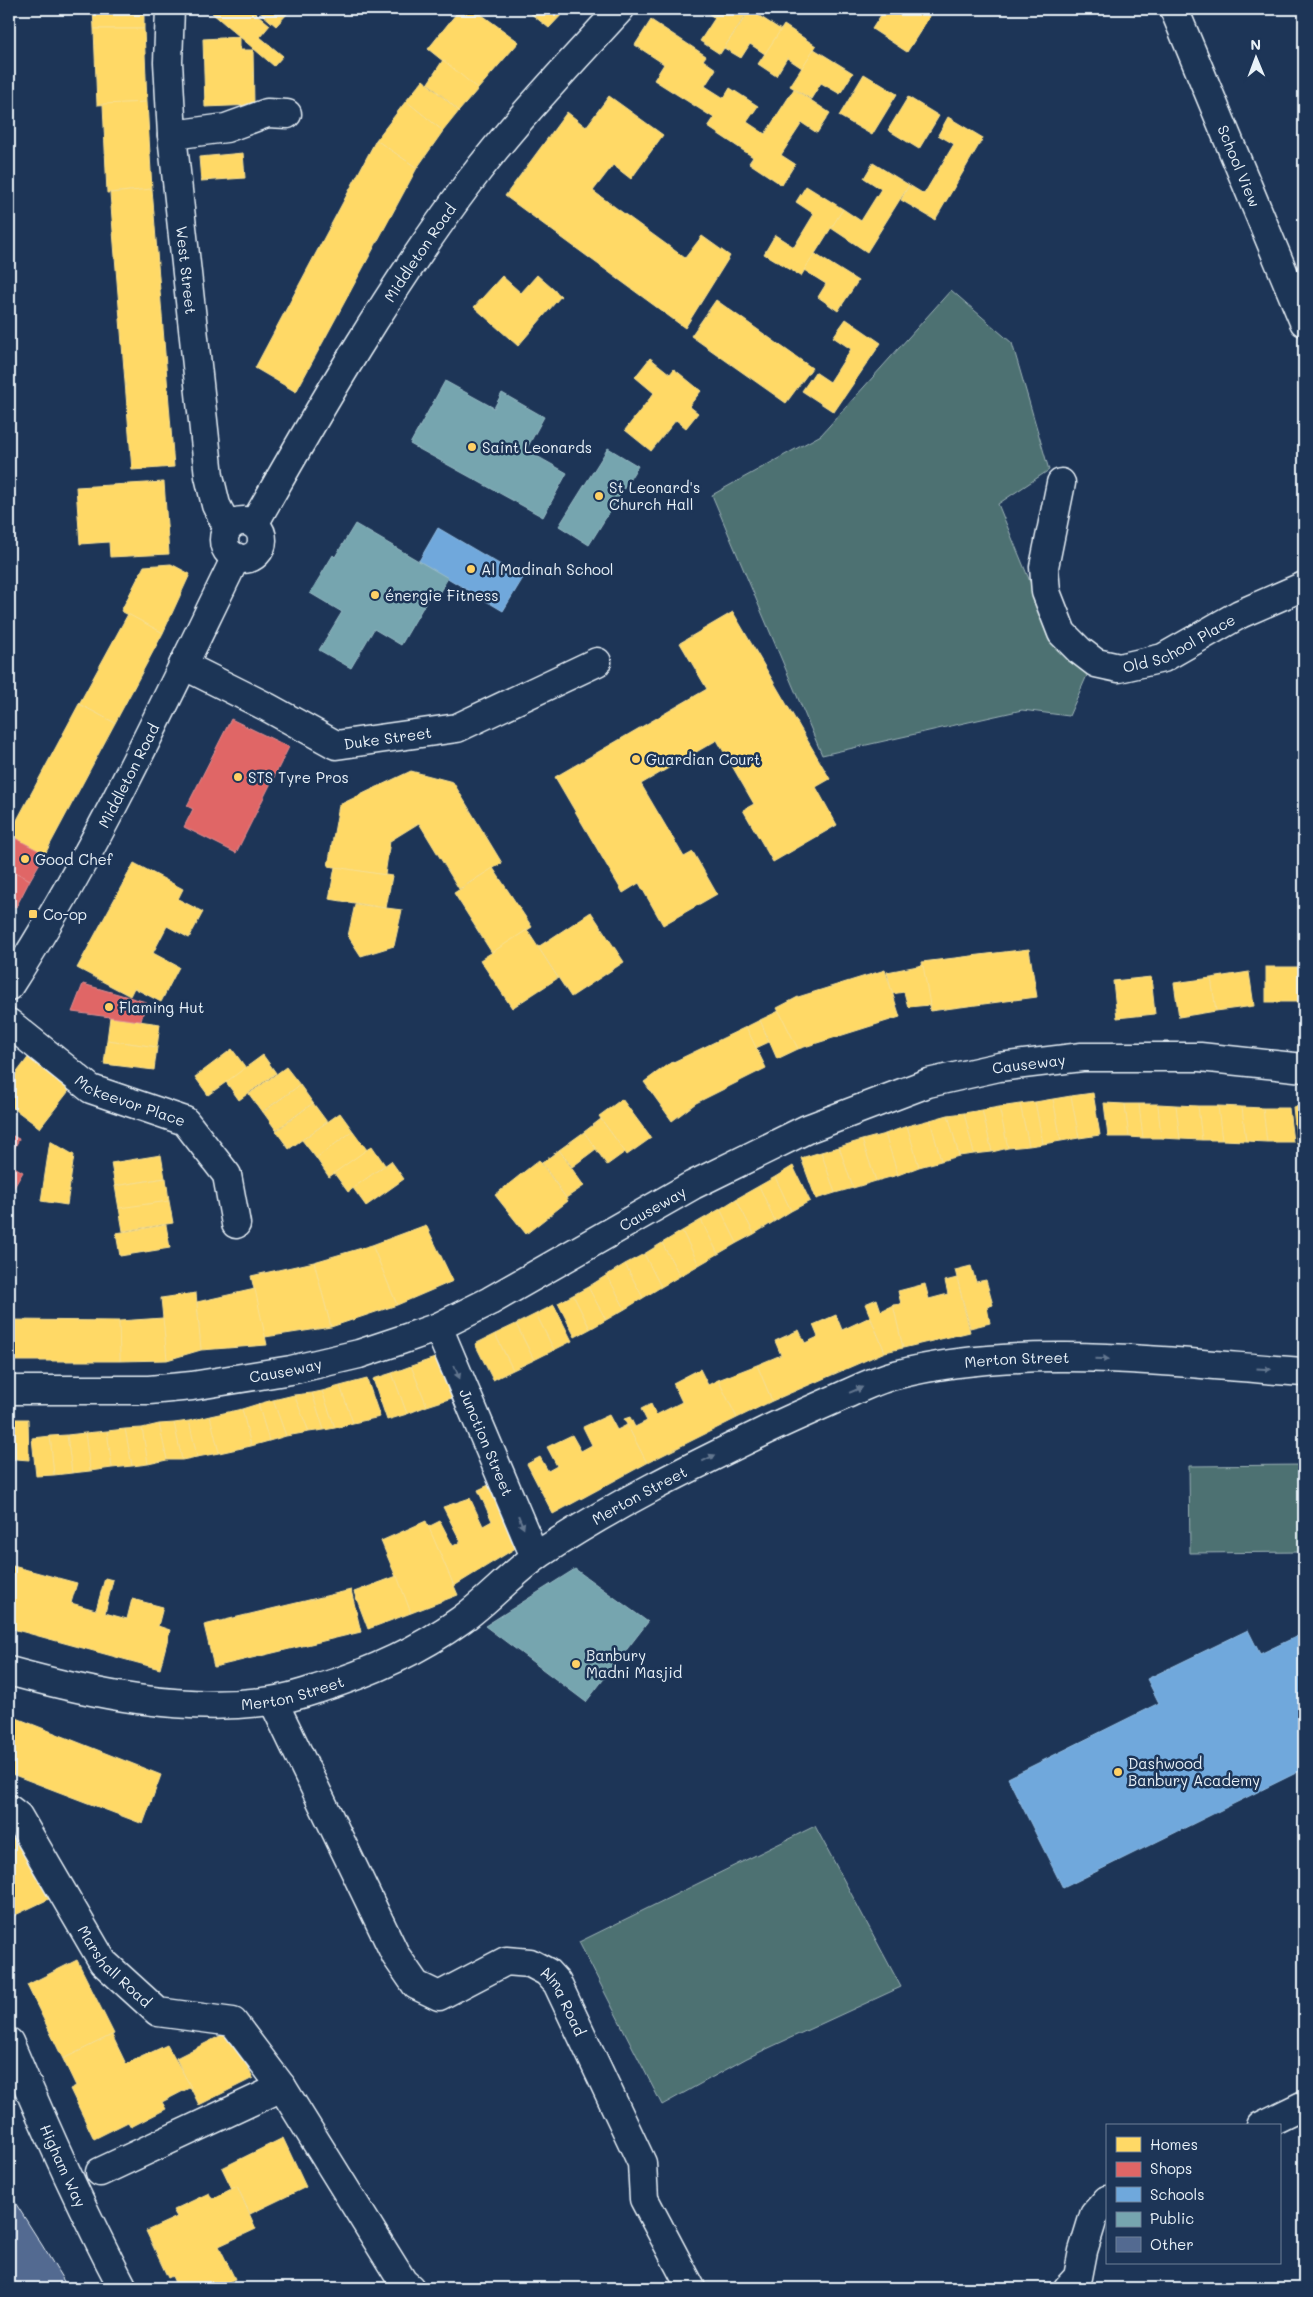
<svg xmlns="http://www.w3.org/2000/svg" width="1313" height="2297" font-family="Mali,sans-serif">
  <style>
    .green { fill: #4e7172; stroke: #9bb1b5 }
    .homes { fill: #ffd966; stroke: #f8e092 }
    .shops { fill: #e06666; stroke: #e29092 }
    .schools { fill: #6fa8dc; stroke: #93bee4 }
    .public { fill: #76a5af; stroke: #98bcc5 }
    .building { fill: #536a91; stroke: #e8f1f8 }
    .lines { fill: none; stroke-linecap: round; stroke-linejoin: round }
    .minor-casing { stroke: #e8f1f8; stroke-width: 31 }
    .minor { stroke: #1d3557; stroke-width: 28 }
    .oneway { fill: #64778f }
    .poi-dot { fill: #ffd166; stroke: #1d3557; stroke-width: 2 }
    .labels { text-anchor: middle; dominant-baseline: central; stroke-width: 5; stroke-linejoin: round; paint-order: stroke }
    .street-label { font-size: 15px; fill: #e8f1f8; stroke: #1d3557 }
    .poi-label { font-size: 15px; fill: #e8f1f8; stroke: #1d3557; text-anchor: start }
  </style>
  <rect width="100%" height="100%" fill="#1d3557"/>
  <filter id="ink" filterUnits="userSpaceOnUse"><feTurbulence type="fractalNoise" baseFrequency=".02" numOctaves="2"/><feDisplacementMap in="SourceGraphic" scale="10" xChannelSelector="R" yChannelSelector="G"/><feConvolveMatrix kernelMatrix="1 2 1 2 8 2 1 2 1" color-interpolation-filters="sRGB"/></filter>
  <g filter="url(#ink)">
    <g class="green">
      <path d="M951,290l61,53 37,127 -51,34 59,143 31,26 -19,43 -47,-6 -200,45 -110,-260 109,-60z"/>
      <path d="M1304,1465v87l-114,1 -1,-87z"/>
      <path d="M815,1826l86,161 -154,71 -85,47 -83,-163z"/>
    </g>
    <g class="homes">
      <path d="M93,9h51v20h-50z"/>
      <path d="M216,9h35l19,16 -10,12 23,19 -9,10 -62,-53z"/>
      <path d="M256,9h27l5,4 -12,13z"/>
      <path d="M460,9h14l45,33 -41,47 -50,-40z"/>
      <path d="M525,9h42l-18,19z"/>
      <path d="M702,9h38l7,4 -27,41 -20,-13 15,-23z"/>
      <path d="M871,9h48l11,7 -23,36 -35,-23 9,-14z"/>
      <path d="M750,10l31,20 -16,24 -15,-10 -9,14 -17,-10z"/>
      <path d="M651,20l55,36 -3,4 13,9 -11,17 19,12 6,-10 28,18 -11,16 18,12 29,-45 36,24 -13,20 -15,-10 -21,32 14,9 -13,21 -33,-22 4,-6 -45,-30 6,-9 -60,-38 10,-16 -29,-19z"/>
      <path d="M784,25l32,21 -14,22 -15,-10 -11,18 -18,-12z"/>
      <path d="M94,29h50l3,73 -50,3z"/>
      <path d="M240,37v13h13l1,55 -49,2 -2,-68z"/>
      <path d="M814,49l39,24 -13,21 -19,-11 -10,16 -21,-13z"/>
      <path d="M443,60l35,29 -19,22 -31,-28z"/>
      <path d="M864,74l33,20 -25,41 -33,-19z"/>
      <path d="M423,80l36,31 -16,20 -37,-30z"/>
      <path d="M609,96l54,39 -32,44 -18,-14 -20,26 92,67 17,-22 28,20 -45,72 -180,-132 62,-84 19,15z"/>
      <path d="M908,97l31,19 -20,33 -31,-19z"/>
      <path d="M406,101l37,30 -26,37 -41,-28z"/>
      <path d="M147,102l5,87 -45,4 -4,-89z"/>
      <path d="M948,117l35,21 -48,82 -34,-20 8,-15 15,9 30,-50 -16,-9z"/>
      <path d="M376,140l41,28 -121,224 -41,-24z"/>
      <path d="M243,153l2,25 -44,3 -2,-24z"/>
      <path d="M873,163l36,22 -42,67 -36,-24 12,-19 18,12 20,-32 -17,-11z"/>
      <path d="M806,186l37,23 -42,67 -37,-22 11,-19 19,12 20,-33 -18,-12z"/>
      <path d="M152,189l22,278 -42,3 -22,-277z"/>
      <path d="M815,254l43,27 -20,30 -20,-14 8,-13 -22,-14z"/>
      <path d="M537,275l24,21 -43,50 -44,-39 28,-31 19,17z"/>
      <path d="M716,300l96,68 -26,35 -95,-67z"/>
      <path d="M846,319l35,24 -47,69 -32,-21 13,-19 15,10 21,-33 -18,-12z"/>
      <path d="M650,358l20,16 4,-5 27,22 -12,15 9,7 -12,15 -10,-8 -25,31 -26,-21 29,-37 -19,-16z"/>
      <path d="M164,482l5,72 -59,3 -1,-15 -29,2 -4,-57z"/>
      <path d="M171,564l19,10 -27,59 -42,-22 23,-45z"/>
      <path d="M733,612l97,167 -14,8 21,38 -64,37 -30,-52 11,-6 -37,-64 -76,44 43,73 9,-5 24,42 -54,31 -24,-42 -16,10 -68,-116 152,-88 -27,-46z"/>
      <path d="M128,614l35,19 -48,90 -36,-19z"/>
      <path d="M79,704l36,19 -70,131 -36,-19z"/>
      <path d="M411,771l42,11 49,81 -43,26 -40,-66 -29,18 -5,34 -57,-9 11,-61z"/>
      <path d="M134,863l49,26 -5,10 25,13 -14,26 -22,-12 -14,27 26,14 -18,35 -27,-14 -4,8 -53,-28z"/>
      <path d="M335,867l57,9 -6,32 -57,-9z"/>
      <path d="M493,868l39,59 -40,26 -38,-60z"/>
      <path d="M355,904l47,6 -8,36 -33,10 -13,-20z"/>
      <path d="M591,912l33,50 -53,35 -33,-50z"/>
      <path d="M527,930l31,48 -46,30 -32,-48z"/>
      <path d="M1029,949l8,48 -107,14 -8,-49z"/>
      <path d="M923,965l7,40 -22,2 -4,-15 -12,2 -5,-22z"/>
      <rect x="1266" y="967" width="36" height="35"/>
      <rect x="1302" y="967" width="2" height="35"/>
      <path d="M885,970l15,47 -102,32 -21,-41 21,-11z"/>
      <path d="M1249,972l5,34 -38,5 -5,-33z"/>
      <path d="M1151,977l4,37 -38,4 -4,-37z"/>
      <path d="M1211,978l5,33 -37,6 -5,-34z"/>
      <path d="M779,1011l19,38 -21,10 -17,-39z"/>
      <path d="M110,1017l50,7 -3,23 -50,-7z"/>
      <path d="M760,1020l9,22 -13,6 -10,-21z"/>
      <path d="M746,1027l20,41 -70,35 -24,18 -28,-39 23,-17z"/>
      <path d="M107,1040l50,7 -3,23 -50,-6z"/>
      <path d="M232,1049l14,19 -38,27 -13,-18z"/>
      <path d="M33,1051l42,32 -35,45 -31,-23v-22z"/>
      <path d="M263,1055l13,18 -37,27 -13,-18z"/>
      <path d="M286,1067l14,18 -38,27 -13,-18z"/>
      <path d="M300,1085l13,18 -37,27 -13,-18z"/>
      <path d="M1093,1093l7,42 -21,3 -8,-42z"/>
      <path d="M1071,1096l8,42 -18,3 -8,-42z"/>
      <path d="M622,1099l29,39 -24,17 -28,-39z"/>
      <path d="M1053,1099l8,42 -18,3 -8,-42z"/>
      <path d="M1035,1102l8,42 -14,2 -9,-42z"/>
      <path d="M313,1103l14,19 -38,27 -13,-18z"/>
      <path d="M1104,1103l21,1 4,33h-21z"/>
      <path d="M1020,1104l9,42 -21,2 -9,-41z"/>
      <path d="M1125,1104h14l4,34 -14,-1z"/>
      <path d="M1139,1104h19l3,34h-18z"/>
      <path d="M1158,1104l18,1 4,34 -19,-1z"/>
      <path d="M1176,1105l22,1 4,34 -22,-1z"/>
      <path d="M1198,1106h20l4,34h-20z"/>
      <path d="M1218,1106l24,1 4,34 -24,-1z"/>
      <path d="M1304,1106v38h-7l-4,-37z"/>
      <path d="M999,1107l9,41 -16,4 -10,-42z"/>
      <path d="M1242,1107l21,1 4,34 -21,-1z"/>
      <path d="M1263,1108h26l4,34h-26z"/>
      <path d="M982,1110l10,42 -18,2 -10,-41z"/>
      <path d="M340,1113l13,18 -37,27 -14,-18z"/>
      <path d="M964,1113l10,41 -15,2 -11,-41z"/>
      <path d="M948,1115l11,41 -18,5 -11,-41z"/>
      <path d="M601,1119l24,33 -18,13 -23,-33z"/>
      <path d="M930,1120l11,41 -22,6 -12,-41z"/>
      <path d="M907,1126l12,41 -21,8 -13,-41z"/>
      <path d="M353,1131l14,19 -38,27 -13,-19z"/>
      <path d="M584,1132l12,17 -24,18 -13,-17z"/>
      <path d="M885,1134l13,41 -22,6 -14,-41z"/>
      <path d="M862,1140l14,41 -23,7 -14,-41z"/>
      <path d="M50,1141l24,14 -7,50 -26,-4z"/>
      <path d="M372,1146l13,19 -37,27 -14,-19z"/>
      <path d="M839,1147l14,41 -18,5 -14,-41z"/>
      <path d="M559,1150l25,36 -18,12 -24,-35z"/>
      <path d="M821,1152l14,41 -19,6 -15,-41z"/>
      <path d="M161,1155l4,23 -50,8 -4,-23z"/>
      <path d="M539,1160l29,41 -42,33 -31,-39z"/>
      <path d="M391,1161l13,18 -38,27 -13,-18z"/>
      <path d="M793,1166l17,35 -19,10 -16,-34z"/>
      <path d="M775,1177l16,34 -16,10 -16,-35z"/>
      <path d="M166,1178l3,23 -50,8 -4,-23z"/>
      <path d="M759,1186l16,35 -21,13 -18,-35z"/>
      <path d="M736,1199l18,35 -17,9 -17,-34z"/>
      <path d="M169,1201l4,22 -50,8 -4,-23z"/>
      <path d="M720,1209l17,34 -19,11 -17,-34z"/>
      <path d="M701,1220l17,34 -19,11 -17,-34z"/>
      <path d="M166,1225l4,23 -50,8 -4,-23z"/>
      <path d="M426,1225l27,56 -56,24 -25,-60z"/>
      <path d="M682,1231l17,34 -19,11 -18,-33z"/>
      <path d="M662,1243l18,33 -19,11 -17,-33z"/>
      <path d="M372,1245l25,60 -66,22 -17,-65z"/>
      <path d="M644,1254l17,33 -18,11 -18,-34z"/>
      <path d="M314,1262l17,65 -66,10 -14,-61z"/>
      <path d="M625,1264l18,34 -18,11 -18,-34z"/>
      <path d="M971,1266l5,16 10,-2 7,25 -6,2 3,16 -20,5 -15,-58z"/>
      <path d="M607,1275l18,34 -19,11 -18,-33z"/>
      <path d="M957,1278l13,54 -67,16 -10,-43 8,-1 -3,-13 27,-7 4,15 19,-5 -3,-13z"/>
      <path d="M588,1287l18,33 -16,9 -17,-34z"/>
      <path d="M255,1289l12,56 -66,5 -4,-48z"/>
      <path d="M196,1293l5,57 -34,10 -6,-62z"/>
      <path d="M573,1295l17,34 -15,8 -17,-34z"/>
      <path d="M877,1299l4,12 12,-6 10,43 -18,4 -20,-48z"/>
      <path d="M554,1305l18,36 -18,9 -18,-36z"/>
      <path d="M536,1314l18,36 -20,10 -18,-36z"/>
      <path d="M836,1315l6,15 28,-13 15,35 -113,49 -15,-36 24,-10 -6,-14 24,-11 6,13 13,-6 -5,-12z"/>
      <path d="M163,1318l4,42 -47,1 -1,-40z"/>
      <path d="M9,1320l110,1 1,40h-111z"/>
      <path d="M516,1324l18,36 -21,10 -18,-36z"/>
      <path d="M495,1334l18,36 -20,10 -18,-36z"/>
      <path d="M438,1357l14,41 -25,8 -16,-40z"/>
      <path d="M757,1365l15,36 -35,17 -19,-38z"/>
      <path d="M411,1366l16,40 -20,8 -15,-41z"/>
      <path d="M700,1369l8,16 10,-5 19,38 -90,45 -23,-44 6,-2 5,10 12,-6 -6,-12 10,-5 5,11 26,-13 -9,-19z"/>
      <path d="M392,1373l15,41 -20,6 -14,-41z"/>
      <path d="M367,1379l13,38 -27,6 -13,-37z"/>
      <path d="M340,1386l13,37 -18,5 -13,-37z"/>
      <path d="M322,1391l13,37 -11,2 -12,-37z"/>
      <path d="M312,1393l12,37 -15,2 -15,-37z"/>
      <path d="M294,1395l15,37 -23,4 -13,-36z"/>
      <path d="M273,1400l13,36 -17,5 -11,-37z"/>
      <path d="M258,1404l11,37 -18,5 -9,-37z"/>
      <path d="M242,1409l9,37 -32,7 -9,-37z"/>
      <path d="M609,1415l8,15 10,-5 20,38 -94,51 -26,-50 13,-7 8,14 9,-5 -10,-19 25,-12 9,16 11,-6 -9,-18z"/>
      <path d="M210,1416l9,37 -22,4 -8,-36z"/>
      <path d="M9,1419h4l3,40 -7,1z"/>
      <path d="M13,1419h15l1,41 -13,-1z"/>
      <path d="M189,1421l8,36 -15,3 -8,-37z"/>
      <path d="M174,1423l8,37h-15l-8,-36z"/>
      <path d="M159,1424l8,36 -19,4 -6,-36z"/>
      <path d="M142,1428l6,36 -16,2 -7,-37z"/>
      <path d="M125,1429l7,37 -20,2 -5,-37z"/>
      <path d="M107,1431l5,37 -22,3 -5,-38z"/>
      <path d="M85,1433l5,38 -18,2 -5,-38z"/>
      <path d="M67,1435l5,38 -18,2 -4,-39z"/>
      <path d="M50,1436l4,39 -18,1 -4,-38z"/>
      <path d="M491,1484l28,62 -65,40 -26,-59 12,-6 13,25 8,-4 -18,-35 27,-9 13,28 9,-5 -14,-31z"/>
      <path d="M426,1521l32,74 -47,18 -30,-72z"/>
      <path d="M9,1565l68,18 -6,20 25,7 9,-32 8,2 -8,33 22,6 5,-20 31,8 -5,19 12,4 -10,39 -151,-41z"/>
      <path d="M397,1576l14,37 -43,16 -14,-37z"/>
      <path d="M351,1590l10,42 -147,35 -10,-42z"/>
      <path d="M9,1715l152,60 -18,49 -134,-51z"/>
      <path d="M18,1826l33,72 -42,20v-88z"/>
      <path d="M77,1960l37,74 -51,25 -36,-74z"/>
      <path d="M230,2031l23,47 -54,27 -23,-47z"/>
      <path d="M112,2035l14,29 41,-19 24,42 -29,15 4,7 -35,18 -3,-5 -34,17 -24,-50 6,-3 -13,-27z"/>
      <path d="M283,2138l23,49 -56,27 -13,-28 -5,3 -10,-21z"/>
      <path d="M237,2186l19,43 -37,17 16,33 -19,9h-39l-5,-12 -4,2 -22,-47 31,-14 -4,-7 36,-17 3,6z"/>
    </g>
    <g class="shops">
      <path d="M231,719l58,28 -53,106 -52,-26 9,-18 -6,-3z"/>
      <path d="M9,835l36,19 -15,26 -21,-11z"/>
      <path d="M9,869l21,11 -14,27 -7,-3z"/>
      <path d="M83,984l63,18 -5,19 -69,-9z"/>
      <path d="M9,1134l10,5 -10,20z"/>
      <path d="M9,1164l14,8 -14,24z"/>
    </g>
    <g class="schools">
      <path d="M438,528l85,50 -20,33 -84,-50z"/>
      <path d="M1248,1630l12,24 44,-21v136l-241,119 -55,-110 151,-75 -12,-24z"/>
    </g>
    <g class="public">
      <path d="M445,381l49,27 8,-15 42,24 -18,33 41,23 -24,44 -133,-73z"/>
      <path d="M608,448l30,18 -49,79 -30,-19z"/>
      <path d="M355,524l93,54 -13,22 -6,-3 -28,48 -27,-16 -23,39 -32,-18 23,-38 -32,-19 23,-38 2,2z"/>
      <path d="M575,1569l73,53 -62,80 -101,-76z"/>
    </g>
    <path class="building" d="M9,2193l33,52 26,43h-59z"/>
    <g class="lines">
      <g class="minor-casing">
        <g id="minor">
          <path id="s1" d="M170,9l-2,53 4,73 37,341 7,29 12,23"/>
          <path id="s2" d="M1174,9l130,313"/>
          <path d="M172,135l54,-7 41,-15 20,1"/>
          <path id="s3" d="M1061,483l-17,84 2,25 16,41 17,17 17,13 23,5 44,-10 77,-44 64,-28"/>
          <circle cx="243" cy="540" r="19"/>
          <path id="s4" d="M254,524c67,-118 135,-235 216,-343 46,-61 99,-116 150,-172"/>
          <path id="s5" d="M183,665l84,42 69,38 121,-17 140,-66"/>
          <path id="s6" d="M9,986c88,-136 156,-284 227,-429"/>
          <path id="s7" d="M9,1023l82,66 94,32 42,54 9,49"/>
          <path id="s8" d="M438,1327l97,230"/>
          <path id="s9" d="M9,1390h140l43,-4 99,-16 68,-16 42,-14 37,-13 52,-26 203,-116 114,-56 121,-46 71,-16 83,-10h118l104,11"/>
          <path id="s10" d="M9,1671c84,23 173,42 261,30 16,-2 32,-7 47,-12 52,-16 100,-37 144,-69 28,-20 51,-47 80,-67 72,-48 148,-85 226,-123 27,-13 55,-25 82,-37 15,-7 30,-14 46,-18 125,-33 281,-12 409,-3"/>
          <path id="s11" d="M273,1701l123,255 20,29 23,11 67,-35 24,2 17,9 10,11 85,180 2,36 47,89"/>
          <path id="s12" d="M9,1809l9,7 85,146 55,50 75,10 49,65 121,195 7,6"/>
          <path id="s13" d="M9,2042c35,83 72,166 114,246"/>
          <path d="M1261,2126l43,-21"/>
          <path d="M100,2172l182,-85"/>
          <path d="M1068,2288l10,-11 5,-26 11,-36 13,-15"/>
        </g>
      </g>
      <use href="#minor" class="minor"/>
    </g>
    <defs><path id="oneway-solid" d="M-6-.8H1V-3.2L6.5 0L1 3.2V.8H-6Z" transform="scale(1.25)"/></defs>
    <g class="oneway">
      <use href="#oneway-solid" transform="translate(1102 1359) rotate(2)"/>
      <use href="#oneway-solid" transform="translate(1264 1369) rotate(4)"/>
      <use href="#oneway-solid" transform="translate(457 1372) rotate(67)"/>
      <use href="#oneway-solid" transform="translate(856 1390) rotate(-23)"/>
      <use href="#oneway-solid" transform="translate(709 1458) rotate(-26)"/>
      <use href="#oneway-solid" transform="translate(521 1522) rotate(67)"/>
    </g>
  </g>
  <g class="poi-dot">
    <circle cx="472" cy="447" r="5"/>
    <circle cx="599" cy="496" r="5"/>
    <circle cx="471" cy="569" r="5"/>
    <circle cx="375" cy="595" r="5"/>
    <circle cx="636" cy="759" r="5"/>
    <circle cx="238" cy="777" r="5"/>
    <circle cx="25" cy="859" r="5"/>
    <rect x="28" y="909" width="10" height="10" rx="2.5"/>
    <circle cx="109" cy="1007" r="5"/>
    <circle cx="576" cy="1664" r="5"/>
    <circle cx="1118" cy="1772" r="5"/>
  </g>
  <g class="labels">
    <g class="street-label">
      <text stroke="none"><textPath href="#s2" startOffset="170">School View</textPath></text>
      <text stroke="none"><textPath href="#s4" startOffset="318">Middleton Road</textPath></text>
      <text stroke="none"><textPath href="#s1" startOffset="262">West Street</textPath></text>
      <text stroke="none"><textPath href="#s3" startOffset="289">Old School Place</textPath></text>
      <text stroke="none"><textPath href="#s5" startOffset="225">Duke Street</textPath></text>
      <text stroke="none"><textPath href="#s6" startOffset="242">Middleton Road</textPath></text>
      <text stroke="none"><textPath href="#s9" startOffset="1088">Causeway</textPath></text>
      <text stroke="none"><textPath href="#s7" startOffset="146">Mckeevor Place</textPath></text>
      <text stroke="none"><textPath href="#s9" startOffset="682">Causeway</textPath></text>
      <text stroke="none"><textPath href="#s10" startOffset="1098">Merton Street</textPath></text>
      <text stroke="none"><textPath href="#s9" startOffset="278">Causeway</textPath></text>
      <text stroke="none"><textPath href="#s8" startOffset="125">Junction Street</textPath></text>
      <text stroke="none"><textPath href="#s10" startOffset="692">Merton Street</textPath></text>
      <text stroke="none"><textPath href="#s10" startOffset="288">Merton Street</textPath></text>
      <text stroke="none"><textPath href="#s12" startOffset="191">Marshall Road</textPath></text>
      <text stroke="none"><textPath href="#s11" startOffset="496">Alma Road</textPath></text>
      <text stroke="none"><textPath href="#s13" startOffset="135">Higham Way</textPath></text>
    </g>
    <g class="poi-label">
      <text x="482" y="447">Saint Leonards</text>
      <text x="609" y="487">St Leonard's<tspan x="609" dy="17">Church Hall</tspan></text>
      <text x="481" y="569">Al Madinah School</text>
      <text x="385" y="595">énergie Fitness</text>
      <text x="646" y="759">Guardian Court</text>
      <text x="248" y="777">STS Tyre Pros</text>
      <text x="35" y="859">Good Chef</text>
      <text x="43" y="914">Co-op</text>
      <text x="119" y="1007">Flaming Hut</text>
      <text x="586" y="1655">Banbury<tspan x="586" dy="17">Madni Masjid</tspan></text>
      <text x="1128" y="1763">Dashwood<tspan x="1128" dy="17">Banbury Academy</tspan></text>
    </g>
  </g>
  <rect width="1313" height="2297" fill="none" stroke="#1d3557" stroke-width="30"/>
  <rect x="15" y="15" width="1283" height="2267" fill="none" stroke="#e8f1f8" stroke-width="2" filter="url(#ink)"/>
  <rect x="1106" y="2124" width="175" height="140" fill="#1d3557" stroke="#6e8097"/>
  <rect x="1116" y="2137" width="25" height="15" fill="#ffd966" stroke="#6e8097"/>
  <text x="1150" y="2150" font-size="15" fill="#e8f1f8">Homes</text>
  <rect x="1116" y="2162" width="25" height="15" fill="#e06666" stroke="#6e8097"/>
  <text x="1150" y="2174" font-size="15" fill="#e8f1f8">Shops</text>
  <rect x="1116" y="2187" width="25" height="15" fill="#6fa8dc" stroke="#6e8097"/>
  <text x="1150" y="2200" font-size="15" fill="#e8f1f8">Schools</text>
  <rect x="1116" y="2212" width="25" height="15" fill="#76a5af" stroke="#6e8097"/>
  <text x="1150" y="2224" font-size="15" fill="#e8f1f8">Public</text>
  <rect x="1116" y="2237" width="25" height="15" fill="#536a91" stroke="#6e8097"/>
  <text x="1150" y="2250" font-size="15" fill="#e8f1f8">Other</text>
  <g transform="translate(1256 58) rotate(359)" stroke="#1d3557" stroke-width="4" paint-order="stroke">
  <path d="M0-4L9 19L0 12L-9 19Z" fill="#e8f1f8"/>
  <text y="-8" font-size="14" font-weight="bold" text-anchor="middle" fill="#e8f1f8">N</text>
  </g>
</svg>
